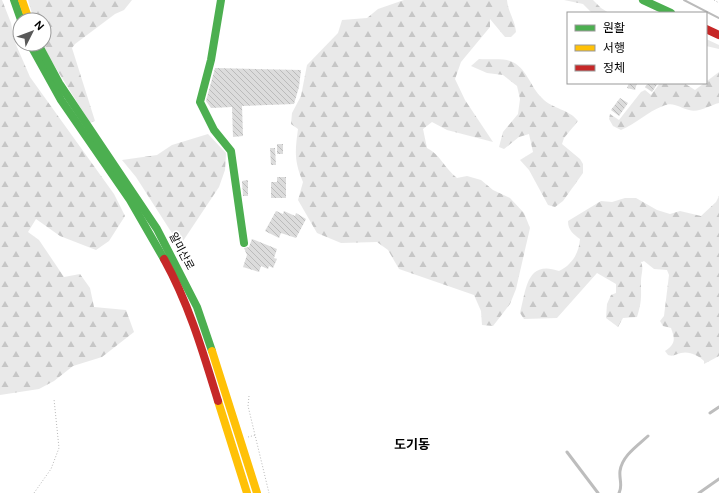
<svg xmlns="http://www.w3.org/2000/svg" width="719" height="493" font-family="'DM Sans','Noto Sans KR',sans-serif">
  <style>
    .grass { fill: #e9e9e9 }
    .forest { fill: url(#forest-firs) }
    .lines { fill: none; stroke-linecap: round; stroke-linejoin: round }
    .stream { stroke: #bbb; stroke-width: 2 }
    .building { fill: url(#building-back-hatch) }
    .path { stroke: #b8b8b8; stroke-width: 1; stroke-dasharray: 1 2; stroke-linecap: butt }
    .lane { stroke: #bdbdbd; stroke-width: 3 }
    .fast { stroke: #4caf50; stroke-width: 8 }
    .slow { stroke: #ffc107; stroke-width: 8 }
    .jam { stroke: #c62828; stroke-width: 8 }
    .labels { text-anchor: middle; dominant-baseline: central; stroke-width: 3.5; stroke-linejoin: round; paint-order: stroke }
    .street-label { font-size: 11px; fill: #000; stroke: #fff }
    .quarter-label { font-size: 13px; font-weight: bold; fill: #000; stroke: #fff }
  </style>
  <defs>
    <pattern id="forest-firs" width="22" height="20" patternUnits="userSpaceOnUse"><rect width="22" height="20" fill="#e9e9e9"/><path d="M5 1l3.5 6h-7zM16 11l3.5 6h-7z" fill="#c6c6c6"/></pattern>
    <pattern id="building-back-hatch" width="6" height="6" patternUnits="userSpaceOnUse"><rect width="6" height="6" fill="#dcdcdc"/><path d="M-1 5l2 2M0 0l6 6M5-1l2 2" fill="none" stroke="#bbb"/></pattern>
  </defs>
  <rect width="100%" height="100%" fill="#fff"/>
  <path class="grass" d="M706,39l13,6v4l-13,-3z"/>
  <g class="forest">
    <path d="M0,0h2l9,23 3,17 16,37 84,117 11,22 -16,25 -13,9 -36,-14 -24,-17 -8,13 11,8 25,37 16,-3 10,14 4,19 32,3 8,22 -32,25 -29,9 -19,15 -15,8 -39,6z"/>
    <path d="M28,0h104l-8,10 -9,4 -40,30 -3,4 23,73 -5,2 -44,-71 -3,-8 1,-24h-10z"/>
    <path d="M404,0h103c1,12 8,20 9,32l-5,5h-6l-15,-18v8l-29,35 -6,17 10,21 28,42 -46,-12 -15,-8 -9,7 4,19c13,6 18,21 30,30l10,-2 14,4 12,10 17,8 14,15 6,15 -14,61 -6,15 -17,22 -11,-1 -1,-14 -7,-16 -75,-26 -11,-19 -11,-8 -36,1 -24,-10 -19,-33 5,-18c-9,-21 -8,-31 -5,-53l-7,-5 1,-11 9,-17 6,-31 31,-32 4,-13 25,-2 11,-9z"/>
    <path d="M564,0h29l8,8 8,5h-17l-9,-9z"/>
    <path d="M479,59c9,1 23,-1 31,2 17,6 20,26 32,37 10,11 27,11 36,23l-14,17 -2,6 18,15 3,5v9l-20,28 -8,6 -7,-2 -19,-35 -9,-10 13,-8 -4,-18 -10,3 -15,12 -5,-2 4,-15 15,-18 2,-15 -3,-13 -14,-11 -16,-2 -16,-7z"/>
    <path d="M719,72v31c-9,2 -20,10 -30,7 -9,-2 -16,-9 -26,-4 -16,6 -26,17 -42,24l-8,-4 -4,-7 1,-5 9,6 22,-28 4,-2 6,5 9,-12h24l11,7z"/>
    <path d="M208,134l18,19 -1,17 -6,17 -36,54 -2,-6 -4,6 -41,-64 -14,-17 35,-5 15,-10z"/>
    <path d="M719,196v160l-15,8v-3c-6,-6 -15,-10 -23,-8 -5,1 -7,4 -13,2l-3,-4c11,-7 10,-12 6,-23l-8,-2 -3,-5 4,-5 5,-41 -2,-5 -13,-1 -10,-8 -3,1c3,7 0,12 0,19 0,16 1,20 -4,36l-14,1 -5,9 -12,-9 1,-14 4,-9 5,-2v-9l-19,-11 -40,45 -33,1 -4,-6c6,-22 6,-54 39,-42 13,-6 20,-18 21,-32 -7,-5 -12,-9 -12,-18l33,-20 11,1 13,-4h11l21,12 13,4 10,-3 21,5 15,-14z"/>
  </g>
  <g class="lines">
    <path class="stream" d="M684,0l35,18"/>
  </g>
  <g class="building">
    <path d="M215,68l86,2 -2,17 -5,17 -52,2 1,30 -10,1 -1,-30 -21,1 -5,-7z"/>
    <path d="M629,83h8l-2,7 -8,-2z"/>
    <path d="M648,83h10l-6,9 -7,-5z"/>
    <path d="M620,98l8,5 -9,13 -8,-6z"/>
    <rect x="277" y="144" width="6" height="10"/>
    <path d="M270,148h5l1,17h-5z"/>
    <path d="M277,177h9v21h-15v-16h6z"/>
    <path d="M248,180v16h-5l-1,-15z"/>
    <path d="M276,211l7,3 1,-3 11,5 1,-3 10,6 -10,19 -15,-5 -2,5 -14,-7z"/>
    <path d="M252,239l25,10 -3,9 3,1 -4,9 -4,-2 -1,3 -7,-3 -2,6 -16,-5 4,-12 -3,-7 5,-1z"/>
  </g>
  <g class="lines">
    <g class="path">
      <path d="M714,0l5,3"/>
      <path d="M249,396l-1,10 21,87"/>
      <path d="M248,437l8,-2"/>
      <path d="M34,493l17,-24 8,-21 -5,-49"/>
    </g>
    <g class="lane">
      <path d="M710,413l9,-6"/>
      <path d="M567,452l31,41"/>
      <path d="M619,493c4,-7 0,-14 1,-22 2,-15 17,-25 28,-35"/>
      <path d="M699,493l20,-14"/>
    </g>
    <g class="fast">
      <path d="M14,0l7,20"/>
      <path d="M221,0l-10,60 -11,42 14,28 17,21 13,92"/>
      <path d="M643,0l28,13"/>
      <path d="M30,44l31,56 69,100 34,59"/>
      <path d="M38,44l21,39 98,146 40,78 15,44"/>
    </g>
    <g class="slow">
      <path d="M22,0l7,20"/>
      <path d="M212,351l45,142"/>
      <path d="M218,401l29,92"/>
    </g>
    <g class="jam">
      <path d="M706,29l13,6"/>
      <path d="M164,259c25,45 39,93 54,142"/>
    </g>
  </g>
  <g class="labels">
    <g class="street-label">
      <text transform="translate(182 251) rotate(62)">알미산로</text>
    </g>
    <g class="quarter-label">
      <text x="412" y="444">도기동</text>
    </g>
  </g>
  <rect x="567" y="12" width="140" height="72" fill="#ffffff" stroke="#999999"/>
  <rect x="575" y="25" width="20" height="6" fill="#4caf50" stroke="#999999"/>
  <text x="603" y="32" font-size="12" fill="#000000">원활</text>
  <rect x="575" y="45" width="20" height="6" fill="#ffc107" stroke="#999999"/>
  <text x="603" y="52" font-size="12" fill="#000000">서행</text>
  <rect x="575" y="65" width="20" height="6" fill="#c62828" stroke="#999999"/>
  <text x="603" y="72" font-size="12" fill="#000000">정체</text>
  <g transform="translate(32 32) rotate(48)"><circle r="19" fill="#ffffff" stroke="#999999"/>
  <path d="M0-3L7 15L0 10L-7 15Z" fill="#595959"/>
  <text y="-6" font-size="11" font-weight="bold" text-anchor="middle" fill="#000000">N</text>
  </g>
</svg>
